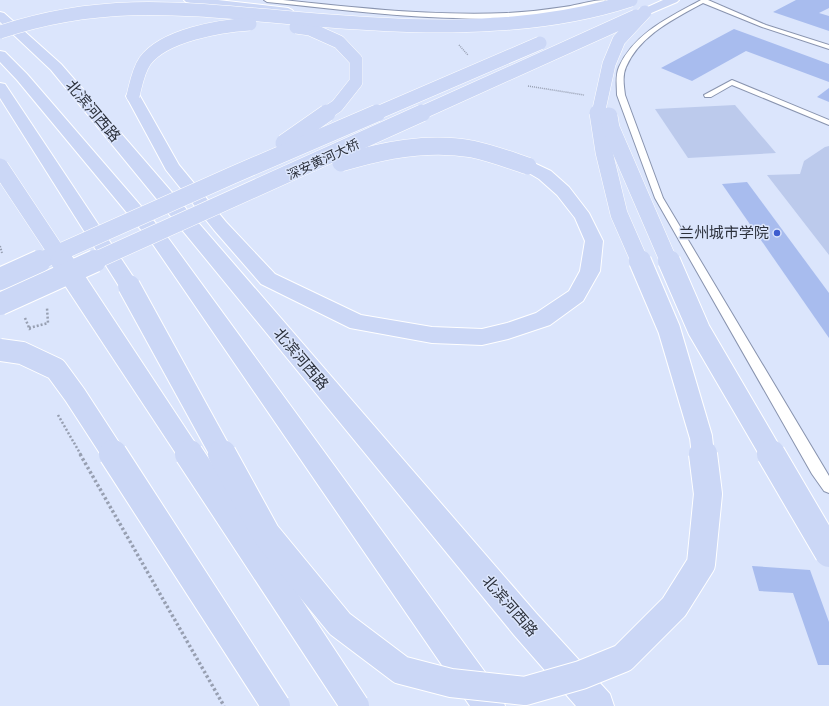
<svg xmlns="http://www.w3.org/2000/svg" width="829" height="706" font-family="Cabin,'Noto Sans SC',sans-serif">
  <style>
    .green { fill: #bccaec }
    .building { fill: #a8bcee }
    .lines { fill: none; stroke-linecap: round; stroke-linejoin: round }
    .service-casing { stroke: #8994af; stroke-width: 2 }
    .primary-casing { stroke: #fff; stroke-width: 2 }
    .path-far3 { stroke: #979fb1; stroke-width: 1.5; stroke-dasharray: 1 1; stroke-linecap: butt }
    .path-far2 { stroke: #979fb1; stroke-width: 2; stroke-dasharray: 1.5 1.5; stroke-linecap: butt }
    .path-far1 { stroke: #979fb1; stroke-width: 2.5; stroke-dasharray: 2 2; stroke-linecap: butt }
    .path { stroke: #979fb1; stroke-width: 3.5; stroke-dasharray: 2.5 2.5; stroke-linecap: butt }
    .service { fill: #fff; fill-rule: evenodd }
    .primary { fill: #cbd7f6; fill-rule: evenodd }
    .primary-bridge-far3-casing { stroke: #fff; stroke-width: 14; stroke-linecap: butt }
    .primary-bridge-far2-casing { stroke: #fff; stroke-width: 18; stroke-linecap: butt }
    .primary-bridge-far1-casing { stroke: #fff; stroke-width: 24; stroke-linecap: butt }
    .primary-bridge-casing { stroke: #fff; stroke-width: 30; stroke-linecap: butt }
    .primary-bridge-far3 { stroke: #cbd7f6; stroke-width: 13 }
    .primary-bridge-far2 { stroke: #cbd7f6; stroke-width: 17 }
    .primary-bridge-far1 { stroke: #cbd7f6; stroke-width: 22 }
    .primary-bridge { stroke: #cbd7f6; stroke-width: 28 }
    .poi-dot { fill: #3d5dcf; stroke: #dbe5fc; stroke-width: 1.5 }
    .labels { text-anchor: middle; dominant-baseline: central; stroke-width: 3; stroke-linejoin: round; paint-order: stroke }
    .far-street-label { font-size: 13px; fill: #2c313c; stroke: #dbe5fc }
    .street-label { font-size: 15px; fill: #2c313c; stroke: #dbe5fc }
    .poi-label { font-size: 15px; fill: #2c313c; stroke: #dbe5fc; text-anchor: end }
  </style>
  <rect width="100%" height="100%" fill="#dbe5fc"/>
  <g class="green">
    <path d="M735,105l41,48 -88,5 -33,-49z"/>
    <path d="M829,146v109l-62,-80 33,-1 4,-13 21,-14z"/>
  </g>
  <g class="building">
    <path d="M796,0h33v8l-10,5 10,3v15l-56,-19z"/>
    <path d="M734,29l95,35v18l-83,-31 -54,30 -31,-13z"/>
    <path d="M829,88v14l-12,-5z"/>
    <path d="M747,182l82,111v45l-107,-154z"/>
    <path d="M752,566l58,4 19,52v43h-11l-25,-72 -34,-2z"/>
  </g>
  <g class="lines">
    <g class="service-casing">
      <g id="service">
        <path d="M264,0h19c74,8 149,16 224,13 19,-1 38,-3 57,-6 14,-2 28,-7 42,-7 -10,6 -27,8 -38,10 -99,18 -202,2 -301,-8z"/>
        <path d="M701,0h7l58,25 63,20v4l-67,-22 -59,-24c-29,16 -63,32 -77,64 -4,9 -2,19 -1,28l38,103 166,278v17l-5,-2 -12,-17 -157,-276 -38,-103c0,-9 -2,-19 2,-28 15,-34 51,-50 82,-67z"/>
        <path d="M732,80l97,40v5l-97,-40 -21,12h-6l-1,-2z"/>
      </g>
    </g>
    <g class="primary-casing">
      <g id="primary">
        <path d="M184,0h34l70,8 4,2 2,2 -2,2 -4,2 -98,-13 -4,-1z"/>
        <path d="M663,0h16l-2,2 -28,12h-8l-2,-2 2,-2z"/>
        <path d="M0,12l4,1 57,51 475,549 74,81 4,12h-38l-62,-71 -463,-565 -51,-48z"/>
        <path d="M0,51l5,1 22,22 139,161 335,459 4,12h-35l-318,-463 -135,-163 -17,-18z"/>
        <path d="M0,83l5,1 2,3 129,194 3,5 -3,5 -7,2 -7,-2 -122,-193z"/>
        <path d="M133,92l5,1 2,3 39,69 47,57 49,52 86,41 71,12 50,2 25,-6 29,-10 33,-22 11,-20 5,-30 -10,-23 -18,-23 -18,-16 -17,-10 -2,-3 2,-3 6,-2 6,2 17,8 18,16 20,26 14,28 -3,30 -17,30 -33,24 -42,14 -26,6 -50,-2 -82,-15 -89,-44 -47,-54 -48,-60 -40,-74 2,-3z"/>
      </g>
    </g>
    <g class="path-far3">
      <path d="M459,45l9,10"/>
      <path d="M528,86l56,9"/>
    </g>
    <path class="path-far2" d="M0,246l2,7"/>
    <g class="path-far1">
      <path d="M25,318l5,12"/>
      <path d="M29,328l19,-5 -1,-15"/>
      <path d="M58,415l23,40"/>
    </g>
    <path class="path" d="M80,454l144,252"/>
    <use href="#service" class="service"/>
    <use href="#primary" class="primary"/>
    <g class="primary-bridge-far3-casing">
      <g id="primary-bridge-far3">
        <path d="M296,27l14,2 29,13 17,18v22l-19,24 -12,8"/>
        <path d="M0,32c96,-32 171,-25 271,-16 116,11 248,21 360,-16"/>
        <path d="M133,96c3,-12 5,-25 12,-35 19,-26 75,-35 105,-37"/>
        <path d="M375,114l165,-71"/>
        <path d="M419,114l217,-98"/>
        <path d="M598,114l11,-50 10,-24 26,-28"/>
      </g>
    </g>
    <g class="primary-bridge-far2-casing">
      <g id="primary-bridge-far2">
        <path d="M598,113l6,39 15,62 21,48"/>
        <path d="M609,116l2,12 58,134"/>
        <path d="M284,143l43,-30"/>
        <path d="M341,163c42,-13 87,-22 131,-14 19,4 38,11 56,17"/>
        <path d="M0,167l63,95"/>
        <path d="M38,262l195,-87 144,-62"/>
        <path d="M92,262l330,-149"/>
      </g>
    </g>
    <g class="primary-bridge-far1-casing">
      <g id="primary-bridge-far1">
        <path d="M62,261l128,194"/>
        <path d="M640,261l29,68 32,108 2,18"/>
        <path d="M669,261l30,69 73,125"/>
        <path d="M0,279l40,-18"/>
        <path d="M129,286l93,169"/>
        <path d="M0,304l95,-43"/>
        <path d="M0,350l22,3 34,16 19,26 39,60"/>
      </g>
    </g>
    <g class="primary-bridge-casing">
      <g id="primary-bridge">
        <path d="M113,454l163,252"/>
        <path d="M189,454l166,252"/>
        <path d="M222,454l44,80 74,90 61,46 50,13 74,8 56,-16 42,-17 51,-51 27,-43 7,-70 -5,-40"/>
        <path d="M771,454l58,99"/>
      </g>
    </g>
    <use href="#primary-bridge-far3" class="primary-bridge-far3"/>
    <use href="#primary-bridge-far2" class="primary-bridge-far2"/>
    <use href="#primary-bridge-far1" class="primary-bridge-far1"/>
    <use href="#primary-bridge" class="primary-bridge"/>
  </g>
  <circle class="poi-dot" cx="777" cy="233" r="4"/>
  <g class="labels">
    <g class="far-street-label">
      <text transform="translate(323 159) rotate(-25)">深安黄河大桥</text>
    </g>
    <g class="street-label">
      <text transform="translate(93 111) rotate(50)">北滨河西路</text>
      <text transform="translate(301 359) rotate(50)">北滨河西路</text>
      <text transform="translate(510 606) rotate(49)">北滨河西路</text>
    </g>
    <g class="poi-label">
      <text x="769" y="233">兰州城市学院</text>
    </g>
  </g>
</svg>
